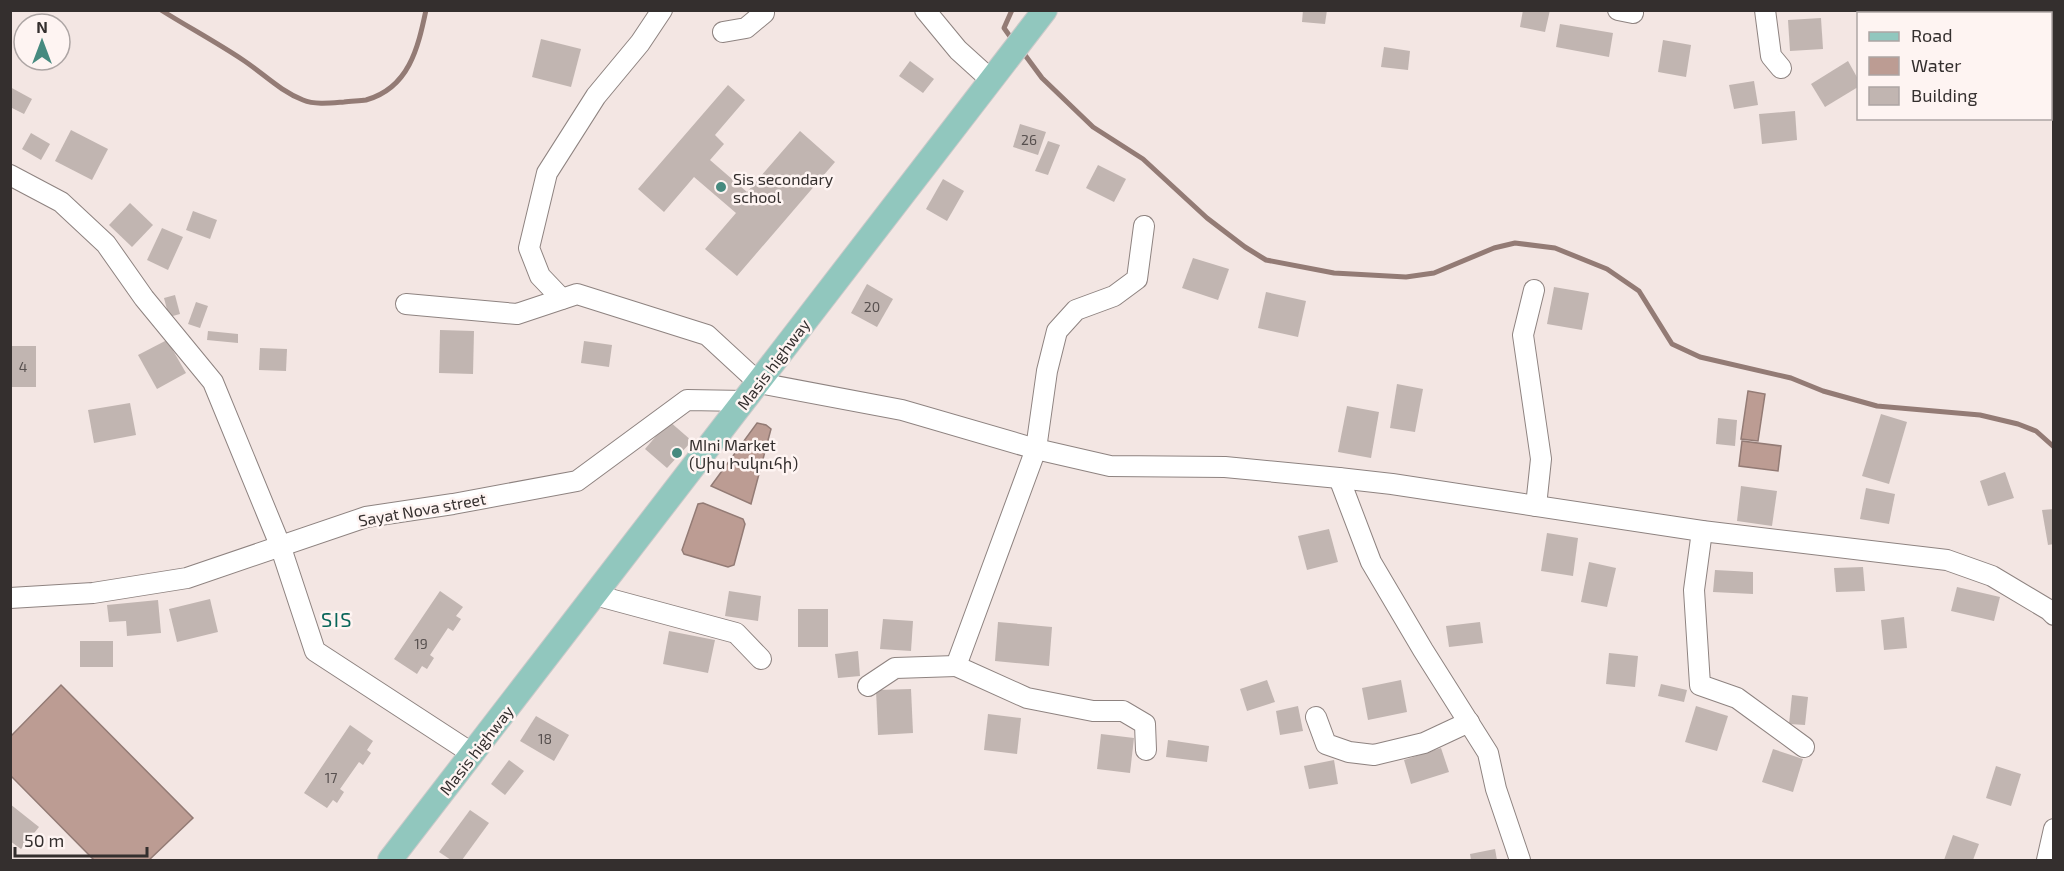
<svg xmlns="http://www.w3.org/2000/svg" width="2064" height="871" font-family="'Exo 2','Noto Sans Armenian',sans-serif">
  <style>
    .water { fill: #bc9c93; stroke: #937b75; stroke-width: 1.5 }
    .lines { fill: none; stroke-linecap: round; stroke-linejoin: round }
    .stream { stroke: #937b75; stroke-width: 5 }
    .building { fill: #c1b5b1 }
    .minor-casing { stroke: #8e8380; stroke-width: 22 }
    .major-casing { stroke: #cac9c9; stroke-width: 26 }
    .minor { stroke: #fff; stroke-width: 20 }
    .major { stroke: #91c7be; stroke-width: 24 }
    .poi-dot { fill: #468a7f; stroke: #fef4f2; stroke-width: 2 }
    .labels { text-anchor: middle; dominant-baseline: central; stroke-width: 5; stroke-linejoin: round; paint-order: stroke }
    .number-label { font-size: 14px; fill: #57504f }
    .poi-label { font-size: 16px; fill: #342f2e; stroke: #fef4f2; text-anchor: start }
    .street-label { font-size: 16px; fill: #342f2e; stroke: #fef4f2 }
    .quarter-label { font-size: 20px; letter-spacing: 1.5px; fill: #086559; stroke: #fef4f2 }
  </style>
  <rect width="100%" height="100%" fill="#f3e6e3"/>
  <g class="water">
    <path d="M1748,391l17,3 -7,47 -17,-2z"/>
    <path d="M757,423l9,2 5,4 -20,75 -40,-18z"/>
    <path d="M1742,441l39,5 -3,25 -39,-5z"/>
    <path d="M703,503l40,16 2,5 -11,41 -6,2 -44,-13 -2,-4 16,-46z"/>
    <path d="M61,685l132,133 -44,42h-55l-83,-84v-40z"/>
  </g>
  <g class="lines">
    <g class="stream">
      <path d="M161,10c27,17 55,32 82,50 21,14 37,31 60,40 12,5 28,3 41,2 7,-1 15,-1 22,-2 43,-12 52,-52 60,-90"/>
      <path d="M1012,10l-8,18 10,14"/>
      <path d="M1022,51l20,27 51,49 50,32 64,59 38,29 21,13 68,13 72,4 28,-4 60,-25 21,-5 40,5 52,21 32,22 33,53 28,13 91,21 32,13 54,15 103,9 38,9 18,7 18,16"/>
    </g>
  </g>
  <g class="building">
    <path d="M1303,10h24l-2,14 -23,-2z"/>
    <path d="M1523,10h27l-5,22 -25,-5z"/>
    <path d="M1821,18l2,31 -33,2 -2,-31z"/>
    <path d="M1560,24l53,9 -4,24 -53,-10z"/>
    <path d="M541,39l40,10 -10,38 -39,-10z"/>
    <path d="M1663,40l28,5 -5,32 -28,-5z"/>
    <path d="M1384,47l26,4 -2,19 -27,-3z"/>
    <path d="M910,61l24,18 -11,14 -24,-17z"/>
    <path d="M1848,61l10,18v8l-33,20 -14,-23z"/>
    <path d="M1754,81l4,24 -24,4 -5,-24z"/>
    <path d="M728,85l17,15 -30,35 9,9 -14,16 37,32 53,-61 35,31 -98,114 -32,-27 31,-36 -42,-36 -30,35 -26,-23z"/>
    <path d="M10,87l22,12 -8,15 -14,-7z"/>
    <path d="M1795,111l2,29 -35,4 -3,-30z"/>
    <path d="M1020,124l26,8 -8,23 -25,-8z"/>
    <path d="M71,130l37,19 -16,31 -37,-19z"/>
    <path d="M31,133l19,11 -9,16 -19,-11z"/>
    <path d="M1048,141l12,4 -12,30 -13,-4z"/>
    <path d="M1098,165l28,14 -12,23 -28,-14z"/>
    <path d="M943,179l21,12 -17,30 -21,-12z"/>
    <path d="M130,203l23,22 -21,22 -23,-22z"/>
    <path d="M193,211l24,9 -7,19 -24,-9z"/>
    <path d="M162,228l21,9 -15,33 -21,-10z"/>
    <path d="M1193,258l36,11 -11,31 -36,-12z"/>
    <path d="M867,284l26,15 -16,28 -26,-14z"/>
    <path d="M1554,287l35,6 -7,37 -35,-6z"/>
    <path d="M1266,292l40,9 -8,36 -40,-9z"/>
    <path d="M175,295l5,19 -11,3 -5,-19z"/>
    <path d="M196,302l12,4 -8,22 -12,-4z"/>
    <path d="M440,330l34,1 -1,43 -34,-1z"/>
    <path d="M208,331l30,3v9l-31,-3z"/>
    <path d="M167,340l19,33 -29,16 -19,-34z"/>
    <path d="M584,341l28,4 -3,22 -28,-4z"/>
    <rect x="10" y="346" width="26" height="41"/>
    <path d="M260,348l27,1 -1,22 -27,-1z"/>
    <path d="M1397,384l26,5 -8,43 -25,-4z"/>
    <path d="M130,403l6,32 -42,8 -6,-33z"/>
    <path d="M1347,406l32,6 -8,46 -33,-6z"/>
    <path d="M1881,414l26,8 -18,62 -27,-8z"/>
    <path d="M1718,418l19,2 -2,26 -19,-2z"/>
    <path d="M669,421l23,20 -25,27 -22,-19z"/>
    <path d="M2005,472l9,26 -26,8 -8,-25z"/>
    <path d="M1741,486l36,5 -5,35 -35,-5z"/>
    <path d="M1866,488l29,6 -6,30 -29,-5z"/>
    <path d="M2054,509v35l-6,1 -6,-35z"/>
    <path d="M1329,529l9,33 -31,8 -9,-34z"/>
    <path d="M1547,533l31,5 -5,38 -32,-5z"/>
    <path d="M1589,562l27,6 -9,39 -26,-5z"/>
    <path d="M1863,567l2,24 -29,1 -2,-24z"/>
    <path d="M1715,570l38,2v22l-40,-2z"/>
    <path d="M1957,587l43,10 -6,24 -43,-10z"/>
    <path d="M440,591l23,16 -7,9 5,3 -8,12 -5,-3 -18,27 4,3 -7,11 -5,-3 -5,8 -23,-15z"/>
    <path d="M729,591l32,5 -3,25 -33,-5z"/>
    <path d="M210,599l8,33 -41,10 -8,-33z"/>
    <path d="M158,600l3,33 -34,3 -1,-15 -17,1 -2,-17z"/>
    <rect x="798" y="609" width="30" height="38"/>
    <path d="M1904,617l3,31 -23,2 -3,-30z"/>
    <path d="M883,619l30,2 -2,30 -31,-2z"/>
    <path d="M998,622l54,5 -3,39 -54,-5z"/>
    <path d="M1480,622l3,21 -34,4 -3,-21z"/>
    <path d="M669,631l46,9 -7,33 -45,-9z"/>
    <rect x="80" y="641" width="33" height="26"/>
    <path d="M858,651l2,25 -22,2 -3,-24z"/>
    <path d="M1609,653l29,3 -3,31 -29,-3z"/>
    <path d="M1267,680l8,22 -28,9 -7,-22z"/>
    <path d="M1401,680l6,32 -39,8 -6,-32z"/>
    <path d="M1661,684l26,6 -3,12 -26,-6z"/>
    <path d="M911,689l2,44 -35,2 -2,-45z"/>
    <path d="M1792,695l16,2 -3,28 -16,-1z"/>
    <path d="M1298,706l5,25 -23,4 -4,-24z"/>
    <path d="M1696,706l32,10 -11,35 -32,-9z"/>
    <path d="M988,714l33,4 -4,36 -33,-4z"/>
    <path d="M536,716l33,19 -15,26 -34,-20z"/>
    <path d="M350,725l23,16 -6,9 4,3 -8,12 -4,-3 -19,27 4,3 -7,11 -4,-3 -6,8 -23,-15z"/>
    <path d="M1101,734l33,4 -4,35 -33,-4z"/>
    <path d="M1168,740l41,6 -2,16 -41,-5z"/>
    <path d="M1441,748l8,24 -38,12 -7,-24z"/>
    <path d="M1773,749l30,10 -10,33 -31,-10z"/>
    <path d="M509,760l15,11 -19,24 -14,-11z"/>
    <path d="M1334,760l4,24 -29,5 -5,-23z"/>
    <path d="M1996,766l25,8 -10,32 -25,-8z"/>
    <path d="M10,804l29,23 -18,22 -11,-8z"/>
    <path d="M470,810l19,13 -27,37h-11l-12,-8z"/>
    <path d="M1953,835l26,9 -6,16h-29z"/>
    <path d="M1495,849l2,11h-26l-1,-6z"/>
  </g>
  <g class="lines">
    <g class="minor-casing">
      <g id="minor">
        <path d="M925,10l33,40 32,29"/>
        <path d="M1618,10l15,3"/>
        <path d="M1765,10l6,46 10,12"/>
        <path d="M723,32l23,-4 18,-15v-3"/>
        <path d="M10,175l51,27 45,42 38,54 69,84 67,163 35,106 158,103"/>
        <path d="M1144,226l-7,53 -23,17 -38,14 -19,21 -10,40 -11,78 -80,217 71,32 66,13h30l22,13 1,26"/>
        <path d="M1534,290l-11,45 18,124 -5,47"/>
        <path d="M562,299l-22,-23 -11,-28 18,-75 49,-77 44,-53 22,-33"/>
        <path d="M406,304l111,10 60,-20 130,41 52,48 143,27 134,39 74,17 115,1 114,11 53,6 310,47 245,29 45,16 57,34 5,5"/>
        <path d="M1339,478l32,84 52,88 65,103 8,36 24,71"/>
        <path d="M1702,531l-8,59 6,95 37,13 67,49"/>
        <path d="M595,595l141,38 25,26"/>
        <path d="M10,598l83,-5 94,-15 179,-61 87,-13 124,-23 110,-81 58,1"/>
        <path d="M868,686l27,-18 61,-2"/>
        <path d="M1316,717l10,27 23,8 25,3 50,-12 45,-21"/>
        <path d="M2047,860l7,-31"/>
      </g>
    </g>
    <g class="major-casing">
      <path id="major" d="M390,860l655,-850"/>
    </g>
    <use href="#minor" class="minor"/>
    <use href="#major" class="major"/>
  </g>
  <g class="poi-dot">
    <circle cx="721" cy="187" r="6"/>
    <circle cx="677" cy="453" r="6"/>
  </g>
  <g class="labels">
    <g class="number-label">
      <text x="1029" y="139">26</text>
      <text x="872" y="306">20</text>
      <text x="23" y="366">4</text>
      <text x="421" y="643">19</text>
      <text x="545" y="738">18</text>
      <text x="331" y="777">17</text>
    </g>
    <g class="poi-label">
      <text x="733" y="178">Sis secondary<tspan x="733" dy="18">school</tspan></text>
      <text x="689" y="444">MIni Market<tspan x="689" dy="18">(Սիս Իսկուհի)</tspan></text>
    </g>
    <g class="street-label">
      <text transform="translate(773 364) rotate(-53)">Masis highway</text>
      <text transform="translate(422 509) rotate(-10)">Sayat Nova street</text>
      <text transform="translate(476 750) rotate(-52)">Masis highway</text>
    </g>
    <g class="quarter-label">
      <text x="337" y="619">SIS</text>
    </g>
  </g>
  <rect width="2064" height="871" fill="none" stroke="#342f2e" stroke-width="24"/>
  <rect x="1857" y="12" width="195" height="108" fill="#fef4f2" stroke="#ada5a4" stroke-width="1.5"/>
  <rect x="1869" y="32" width="30" height="9" fill="#91c7be" stroke="#ada5a4" stroke-width="1.5"/>
  <text x="1911" y="42" font-size="18" fill="#342f2e">Road</text>
  <rect x="1869" y="57" width="30" height="18" fill="#bc9c93" stroke="#ada5a4" stroke-width="1.5"/>
  <text x="1911" y="72" font-size="18" fill="#342f2e">Water</text>
  <rect x="1869" y="87" width="30" height="18" fill="#c1b5b1" stroke="#ada5a4" stroke-width="1.5"/>
  <text x="1911" y="102" font-size="18" fill="#342f2e">Building</text>
  <g transform="translate(42 42)"><circle r="28" fill="#fef4f2" stroke="#ada5a4" stroke-width="1.5"/>
  <path d="M0-4.5L10 22L0 15L-10 22Z" fill="#468a7f"/>
  <text y="-9" font-size="16" font-weight="bold" text-anchor="middle" fill="#342f2e">N</text>
  </g>
  <path d="M15 847v9h132v-9" fill="none" stroke="#342f2e" stroke-width="3"/>
  <text x="24" y="847" font-size="18" fill="#342f2e" stroke="#fef4f2" stroke-width="4.5" paint-order="stroke">50 m</text>
</svg>
